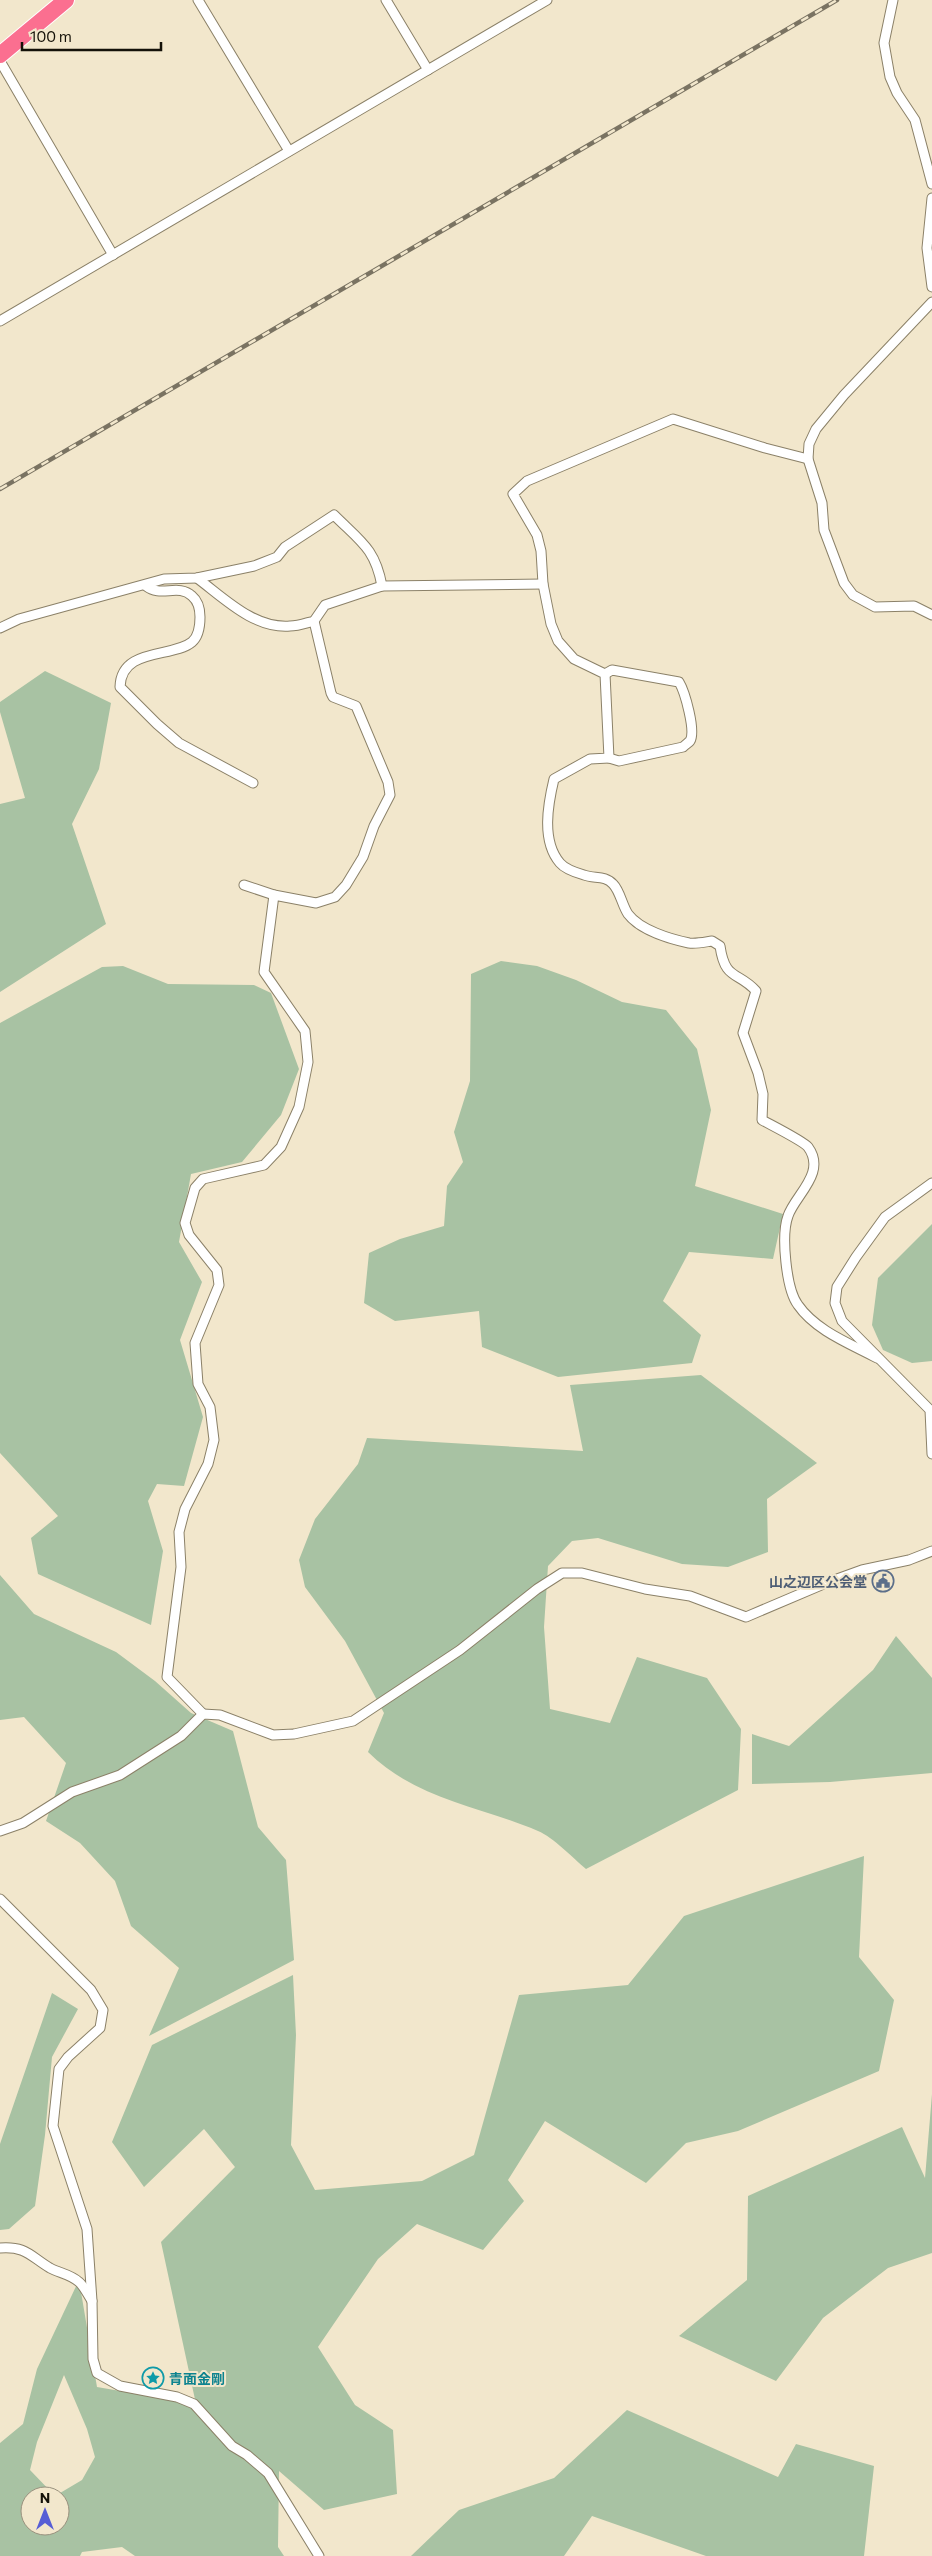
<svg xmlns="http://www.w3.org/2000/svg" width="932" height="2556" font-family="Commissioner,'Noto Sans JP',sans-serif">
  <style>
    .green { fill: #a8c2a3; fill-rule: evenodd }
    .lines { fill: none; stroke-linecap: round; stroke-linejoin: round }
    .street-casing { stroke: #8b8168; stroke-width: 11 }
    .highway-casing { stroke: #fff; stroke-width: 18 }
    .street { stroke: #fff; stroke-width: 9 }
    .highway { stroke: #fb6f90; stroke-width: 16 }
    .rail-casing { stroke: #7a7362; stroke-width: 4.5 }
    .rail { stroke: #f2e7cc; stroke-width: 2.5; stroke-dasharray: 8; stroke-linecap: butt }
    .labels { text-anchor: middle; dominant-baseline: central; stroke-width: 4; stroke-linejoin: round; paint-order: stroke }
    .service-label { font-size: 14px; font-weight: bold; fill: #4e5e75; stroke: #f2e7cc; text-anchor: end }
    .culture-label { font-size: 14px; font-weight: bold; fill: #0d838f; stroke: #f2e7cc; text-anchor: start }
  </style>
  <rect width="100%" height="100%" fill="#f2e7cc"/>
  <g class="green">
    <path d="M45,671l66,32 -12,66 -27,55 34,100 -106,68v-188l25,-6 -25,-86v-10z"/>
    <path d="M501,961l36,5 39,14 46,22 44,8 31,39 14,61 -16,76 88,28 -10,45 -84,-7 -26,49 38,34 -9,28 -134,14 -76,-30 -3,-36 -84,10 -31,-18 5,-50 31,-14 44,-13 3,-40 16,-24 -9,-30 16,-51 1,-107z"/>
    <path d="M123,966l45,18 86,1 17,8 28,76 -18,46 -39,47 -51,12 -12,68 23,40 -22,58 23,77 -19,69 -27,-2 -9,17 15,50 -12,74 -113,-51 -7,-36 27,-22 -58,-63v-430l102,-56z"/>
    <path d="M932,1224v137l-20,2 -29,-13 -11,-25 6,-47z"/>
    <path d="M701,1375l116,88 -50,36 1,53 -40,15 -46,-3 -84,-26 -26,3 -24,25 -4,61 6,82 60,14 27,-66 70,21 34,51 -3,61 -152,79c-13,-11 -33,-32 -48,-38 -61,-26 -121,-31 -170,-79l16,-39 -39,-72 -40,-54 -6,-27 16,-41 43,-55 9,-26 216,13 -13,-66z"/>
    <path d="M0,1575l34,39 82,38 39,29 36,32 42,18 25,96 28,33 8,100 -145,76 30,-68 -48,-42 -16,-45 -35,-38 -34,-22 20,-58 -42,-46 -24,3z"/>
    <path d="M896,1636l36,42v95l-102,9 -78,2v-50l37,12 84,-76z"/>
    <path d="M864,1856l-5,101 35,43 -15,71 -141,60 -52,12 -40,40 -101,-62 -37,59 16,21 -41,49 -66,-26 -39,35 -60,88 37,58 38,25 4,64 -73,16 -45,-39 -1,76 6,9h-149l-13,-9 -40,5 -2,4h-80v-113l23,-19 14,-55 42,-89 18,107 99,17 -35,-162 74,-75 -31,-38 -60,58 -32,-45 40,-97 141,-70 3,60 -5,110 24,45 107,-9 52,-26 45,-160 109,-10 56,-69zM64,2375l23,54 8,28 -13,23 -27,16 -25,-26 7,-28zM30,2496h30v30h-30z"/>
    <path d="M52,1993l26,16 -26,48 -7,78 -10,71 -26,23 -9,1v-86z"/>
    <path d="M932,2094v159l-44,15 -65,50 -47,63 -97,-45 68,-56 1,-84 154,-69 23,51z"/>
    <path d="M627,2410l151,67 18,-33 78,22 -10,90h-158l-114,-40 -28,40h-153l48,-46 95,-32z"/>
  </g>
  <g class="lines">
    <g class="street-casing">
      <g id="street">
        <path d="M198,0l91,151"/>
        <path d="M386,0l42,70"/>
        <path d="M893,0l-9,43 6,34 7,16 18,27 17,64"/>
        <path d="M0,61l113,194"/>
        <path d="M932,198l-5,50 5,39"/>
        <path d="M932,302l-88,93 -28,34 -7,15 -1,15 14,44 2,27 20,53 9,12 22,12 39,-1 18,9"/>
        <path d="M0,321l547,-321"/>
        <path d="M808,459l-43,-11 -92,-29 -146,62 -14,13 24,41 4,16 2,33 8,40 7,17 16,18 31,15 4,84 -19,1 -36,20c-6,25 -13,62 6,84 5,6 17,10 24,12 10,4 21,0 29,9 7,7 9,21 15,30 12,16 42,25 61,29 7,1 16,-1 23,-2l8,5c5,35 18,25 36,45l-13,42 15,40 5,21 -1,26c9,5 41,21 46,27 19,26 -13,48 -20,69 -7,19 -2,73 10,89 18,26 53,39 79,53"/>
        <path d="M197,578c27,20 57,51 93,48 8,0 16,-3 24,-5l11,-16 57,-19 161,-2"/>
        <path d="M146,586c15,12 32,-3 46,10 6,5 8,13 8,21 0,8 -1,19 -8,25 -19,16 -71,5 -72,45l37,37 22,19 74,40"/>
        <path d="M0,628l19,-9 145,-40 33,-1 57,-12 23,-9 8,-10 49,-32c26,26 41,33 48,71"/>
        <path d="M605,674l7,-4 67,12c6,10 17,49 11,59 -1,1 -6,5 -7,6l-64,14 -10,-3"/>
        <path d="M244,885l30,10"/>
        <path d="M932,1183l-47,34 -29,40 -19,30 -2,16 7,18 88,89 2,44"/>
        <path d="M203,1714l-36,-37 14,-110 -2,-35 6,-23 23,-45 6,-24 -4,-33 -12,-23 -3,-41 24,-58 -2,-15 -28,-35 -4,-12 10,-35 8,-9 61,-14 17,-18 18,-40 9,-45 -3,-31 -41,-59 10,-77 42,8 19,-6 11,-12 17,-28 11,-31 16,-31 -2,-13 -32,-76 -23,-9 -2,-4 -17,-72"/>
        <path d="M0,1831l23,-8 49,-31 48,-17 61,-39 22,-22 17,1 53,20 21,-1 59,-13 107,-71 77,-61 25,-16h20l63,16 45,7 56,21 80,-34 36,-13 47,-10 23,-9"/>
        <path d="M0,1899l91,91 12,20 -3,18 -32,29 -9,12 -6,57 34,103 5,72 1,58 4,14 23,13 57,11 17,7 38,42 15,9 21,18 51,83"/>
        <path d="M0,2248c26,-2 30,8 50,20 9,5 20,6 29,14 5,4 9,13 13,19"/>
      </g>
    </g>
    <g class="highway-casing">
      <path id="highway" d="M0,55l66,-55"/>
    </g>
    <use href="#street" class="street"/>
    <use href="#highway" class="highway"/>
    <g class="rail-casing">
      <path id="rail" d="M0,489l837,-489"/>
    </g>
    <use href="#rail" class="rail"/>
  </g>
  <defs>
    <g id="civic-ring" transform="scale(1.125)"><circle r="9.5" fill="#f2e7cc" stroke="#5c6f8a" stroke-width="1.5"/><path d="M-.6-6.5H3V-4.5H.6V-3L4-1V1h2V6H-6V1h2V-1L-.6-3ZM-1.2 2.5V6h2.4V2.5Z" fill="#5c6f8a"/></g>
    <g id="sight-ring" transform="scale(1.125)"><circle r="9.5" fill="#f2e7cc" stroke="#0f9aa8" stroke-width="1.5"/><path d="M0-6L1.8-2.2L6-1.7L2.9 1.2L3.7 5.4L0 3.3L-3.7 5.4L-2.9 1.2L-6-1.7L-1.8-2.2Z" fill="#0f9aa8"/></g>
  </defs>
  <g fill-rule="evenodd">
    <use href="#civic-ring" x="883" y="1581"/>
    <use href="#sight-ring" x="153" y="2378"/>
  </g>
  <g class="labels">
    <g class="service-label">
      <text x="867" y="1581">山之辺区公会堂</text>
    </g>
    <g class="culture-label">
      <text x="169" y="2378">青面金剛</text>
    </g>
  </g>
  <g transform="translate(45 2511)"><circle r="24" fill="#f2e7cc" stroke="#99917e"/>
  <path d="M0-4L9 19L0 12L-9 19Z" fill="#575ed5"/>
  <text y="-8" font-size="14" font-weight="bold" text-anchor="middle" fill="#141108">N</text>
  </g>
  <path d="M22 42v8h139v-8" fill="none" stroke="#141108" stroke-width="2.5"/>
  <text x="30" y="42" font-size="15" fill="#141108" stroke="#f2e7cc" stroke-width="4" paint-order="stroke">100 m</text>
</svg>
